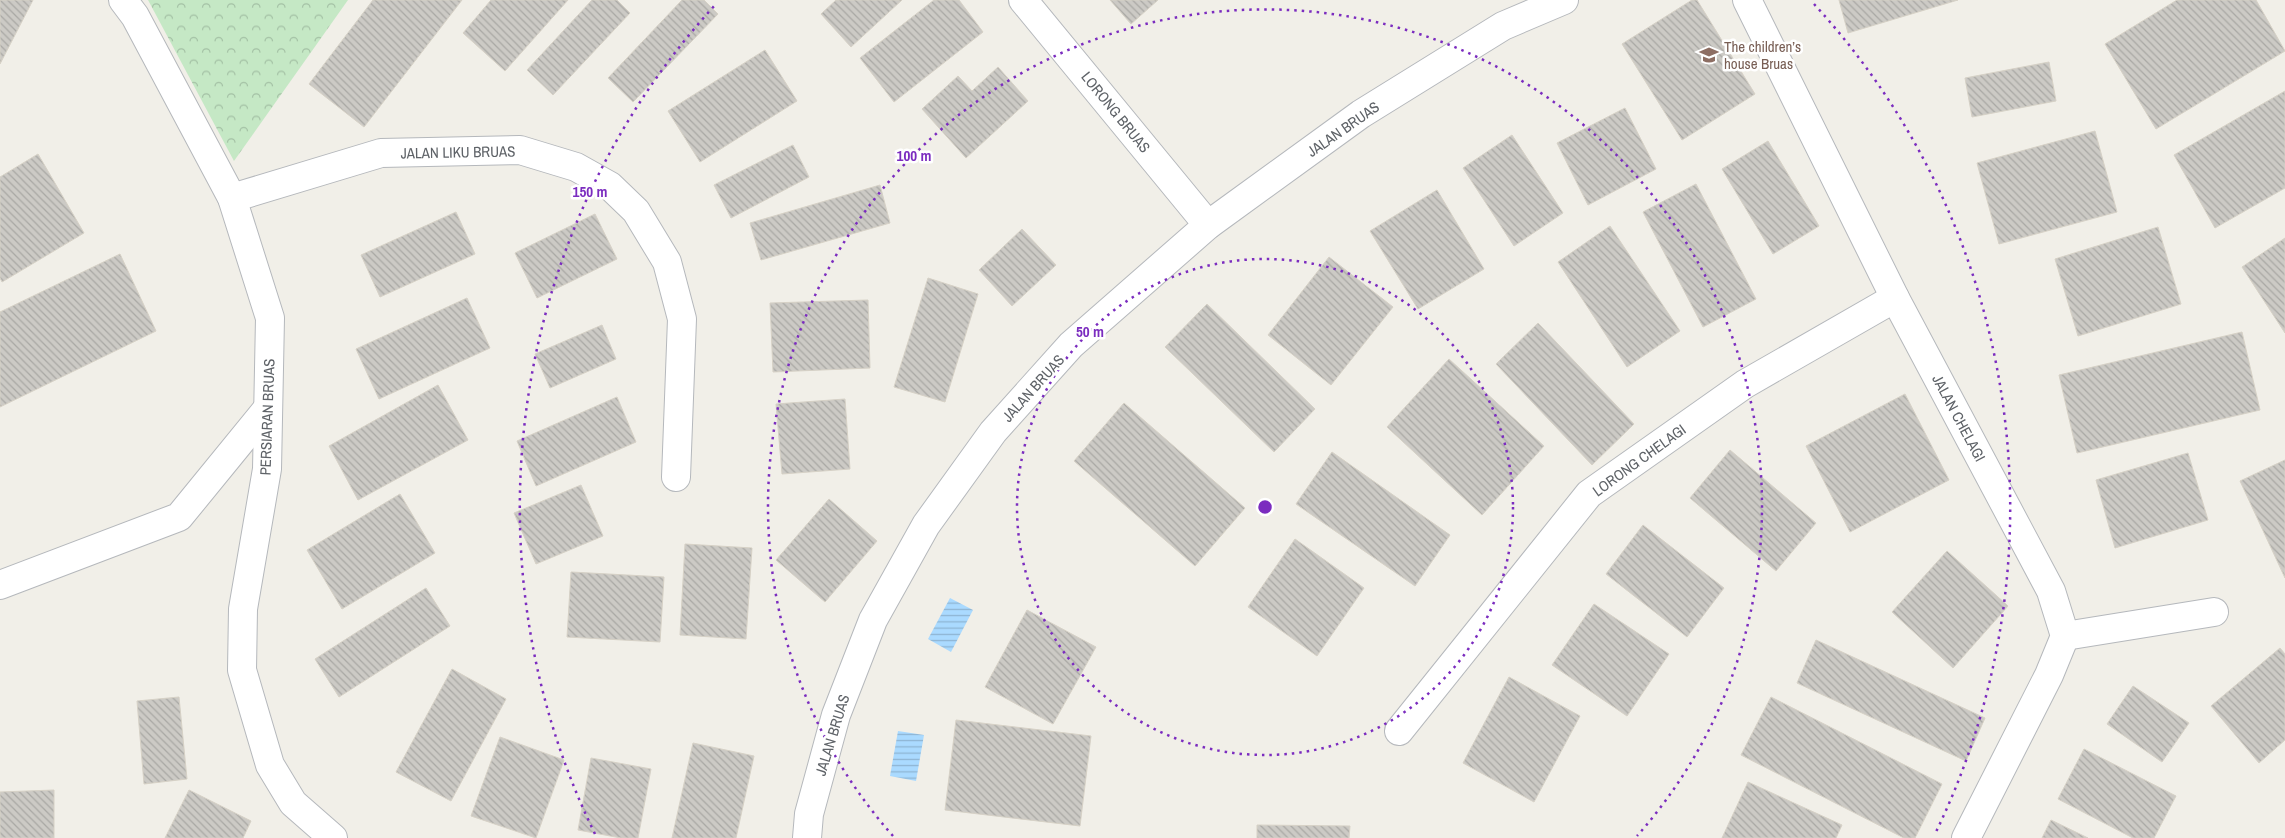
<svg xmlns="http://www.w3.org/2000/svg" width="2285" height="838" font-family="'Archivo Narrow',sans-serif">
  <style>
    .forest { fill: url(#forest-crowns) }
    .water { fill: url(#water-rules) }
    .building { fill: url(#building-back-hatch); stroke: #d6d1c6 }
    .lines { fill: none; stroke-linecap: round; stroke-linejoin: round }
    .minor-casing { stroke: #b5b8bc; stroke-width: 30 }
    .minor { stroke: #fff; stroke-width: 28 }
    .ring { fill: none; stroke: #7b2cbf; stroke-width: 2.5; stroke-dasharray: 2.5 5 }
    .labels { text-anchor: middle; dominant-baseline: central; stroke-width: 5; stroke-linejoin: round; paint-order: stroke }
    .education-label { font-size: 15px; fill: #785e54; stroke: #fff; text-anchor: start }
    .street-label { font-size: 15px; fill: #5f6368; stroke: #fff }
    .centre { fill: #7b2cbf; stroke: #fff; stroke-width: 2.5 }
    .ring-label { font-size: 15px; text-anchor: middle; font-weight: bold; fill: #7b2cbf; stroke: #fff; stroke-width: 5; stroke-linejoin: round; paint-order: stroke }
  </style>
  <defs>
    <pattern id="forest-crowns" width="20" height="18" patternUnits="userSpaceOnUse" patternTransform="scale(1.25)"><rect width="20" height="18" fill="#c5e8c5"/><path d="M2 6a3 3 0 1 1 6 0M12 15a3 3 0 1 1 6 0" fill="none" stroke="#a3c0a4"/></pattern>
    <pattern id="water-rules" width="6" height="5" patternUnits="userSpaceOnUse" patternTransform="scale(1.25)"><rect width="6" height="5" fill="#aadaff"/><path d="M0 2.5h6" fill="none" stroke="#8eb4d2"/></pattern>
    <pattern id="building-back-hatch" width="6" height="6" patternUnits="userSpaceOnUse" patternTransform="scale(1.25)"><rect width="6" height="6" fill="#cccac5"/><path d="M-1 5l2 2M0 0l6 6M5-1l2 2" fill="none" stroke="#a9a8a4"/></pattern>
  </defs>
  <rect width="100%" height="100%" fill="#f1efe8"/>
  <path class="forest" d="M148,0h200l-114,161z"/>
  <g class="water">
    <path d="M950,598l23,12 -22,42 -23,-13z"/>
    <path d="M898,731l26,4 -8,46 -26,-5z"/>
  </g>
  <g class="building">
    <path d="M0,0h33l-33,64z"/>
    <path d="M373,0h89l-98,127 -55,-43z"/>
    <path d="M491,0h77l-63,71 -42,-38z"/>
    <path d="M592,0h25l13,13 -77,82 -26,-25z"/>
    <path d="M682,0h22l14,14 -85,88 -25,-24z"/>
    <path d="M836,0h66l-51,47 -30,-33z"/>
    <path d="M934,0h25l24,32 -89,70 -34,-44z"/>
    <path d="M1110,0h48l-27,24z"/>
    <path d="M1692,0h5l58,94 -73,46 -60,-96z"/>
    <path d="M1839,0h119l-110,33z"/>
    <path d="M2177,0h79l29,51 -129,78 -51,-85z"/>
    <path d="M765,50l32,51 -97,61 -32,-51z"/>
    <path d="M2049,62l7,39 -84,16 -7,-39z"/>
    <path d="M998,67l30,34 -62,57 -44,-49 36,-33 14,15z"/>
    <path d="M2285,91v97l-70,40 -41,-73z"/>
    <path d="M1625,108l31,61 -68,36 -31,-62z"/>
    <path d="M2095,131l22,81 -118,32 -22,-81z"/>
    <path d="M1512,135l51,78 -49,33 -51,-78z"/>
    <path d="M1768,141l51,85 -46,28 -51,-85z"/>
    <path d="M793,145l16,32 -78,41 -17,-33z"/>
    <path d="M38,154l46,79 -82,49 -2,-4v-101z"/>
    <path d="M1696,184l60,115 -53,28 -60,-115z"/>
    <path d="M880,185l10,38 -129,37 -11,-37z"/>
    <path d="M1437,190l47,79 -66,40 -48,-78z"/>
    <path d="M456,212l19,42 -95,43 -19,-42z"/>
    <path d="M595,214l22,45 -80,39 -22,-45z"/>
    <path d="M1610,226l70,105 -53,36 -69,-105z"/>
    <path d="M2158,227l23,77 -103,32 -23,-77z"/>
    <path d="M1022,229l34,36 -44,41 -33,-36z"/>
    <path d="M2285,238v95l-43,-66z"/>
    <path d="M120,254l36,77 -156,76v-95z"/>
    <path d="M1329,257l64,50 -62,78 -63,-50z"/>
    <path d="M928,278l50,16 -33,108 -51,-15z"/>
    <path d="M467,298l23,50 -111,51 -23,-50z"/>
    <path d="M868,300l2,68 -97,4 -3,-69z"/>
    <path d="M1207,304l108,105 -41,43 -109,-105z"/>
    <path d="M1538,323l96,101 -42,41 -96,-101z"/>
    <path d="M602,325l14,34 -66,29 -15,-34z"/>
    <path d="M2242,332l18,78 -183,43 -18,-78z"/>
    <path d="M1449,359l95,87 -62,69 -95,-88z"/>
    <path d="M438,385l30,55 -110,60 -29,-54z"/>
    <path d="M1905,394l44,86 -99,52 -44,-86z"/>
    <path d="M617,397l19,45 -100,44 -19,-45z"/>
    <path d="M845,399l5,70 -68,5 -6,-70z"/>
    <path d="M1124,403l121,105 -50,58 -121,-105z"/>
    <path d="M1730,450l86,73 -40,48 -86,-73z"/>
    <path d="M1332,452l118,83 -35,51 -119,-82z"/>
    <path d="M2188,453l20,67 -93,28 -19,-68z"/>
    <path d="M2285,460v118l-45,-97z"/>
    <path d="M581,485l22,51 -67,28 -22,-51z"/>
    <path d="M400,494l35,59 -93,56 -35,-59z"/>
    <path d="M829,499l48,42 -52,61 -49,-42z"/>
    <path d="M1643,525l81,63 -37,49 -81,-63z"/>
    <path d="M1295,539l69,49 -47,68 -69,-49z"/>
    <path d="M685,544l67,4 -6,91 -66,-4z"/>
    <path d="M1947,551l61,55 -55,62 -61,-56z"/>
    <path d="M571,572l93,5 -4,65 -93,-5z"/>
    <path d="M426,588l24,38 -111,71 -24,-38z"/>
    <path d="M1594,604l75,50 -42,62 -75,-51z"/>
    <path d="M1027,610l69,37 -43,77 -68,-37z"/>
    <path d="M1816,640l169,78 -19,43 -169,-78z"/>
    <path d="M2280,648l5,6v86l-26,23 -48,-57z"/>
    <path d="M452,669l54,30 -55,102 -55,-29z"/>
    <path d="M1509,677l71,39 -46,86 -71,-39z"/>
    <path d="M2133,686l56,37 -27,39 -55,-38z"/>
    <path d="M179,697l8,82 -43,5 -7,-83z"/>
    <path d="M1771,697l171,87 -27,54h-11l-163,-83z"/>
    <path d="M956,720l135,16 -11,90 -135,-16z"/>
    <path d="M500,737l64,23 -28,78 -65,-22z"/>
    <path d="M693,743l61,13 -18,82h-64z"/>
    <path d="M2084,749l92,47 -22,42h-21l-75,-39z"/>
    <path d="M591,758l60,11 -13,69h-17l-43,-8z"/>
    <path d="M1748,782l94,43 -6,13h-114z"/>
    <path d="M54,790v48h-54v-46z"/>
    <path d="M189,790l62,31 -8,17h-78z"/>
    <path d="M2051,820l37,18h-46z"/>
    <path d="M1257,825l93,1 -1,12h-92z"/>
  </g>
  <g class="lines">
    <g class="minor-casing">
      <g id="minor">
        <path d="M123,0l12,16 97,182 38,120 -3,151 -24,140 -1,61 28,95 23,38 40,35"/>
        <path d="M1023,0l185,225"/>
        <path d="M1747,0l148,298 156,293 14,45 -16,39 -83,163"/>
        <path d="M232,198l149,-45 139,-3 56,17 34,19 26,25 31,51 15,57 -6,158"/>
        <path d="M0,585l179,-68 89,-109"/>
        <path d="M2065,636l149,-24"/>
        <path d="M1399,731l190,-237 156,-110 150,-86"/>
        <path d="M807,838l2,-24 27,-99 37,-95 53,-95 67,-93 78,-87 137,-120 153,-111 142,-88 61,-26"/>
      </g>
    </g>
    <use href="#minor" class="minor"/>
  </g>
  <g class="ring">
    <circle cx="1265" cy="507" r="248"/>
    <path d="M893 836A497 497 0 1 1 1637 836"/>
    <path d="M595 834A745 745 0 0 1 716 4M1814 4A745 745 0 0 1 1935 834"/>
  </g>
  <defs>
    <g id="school-bare" transform="scale(1.5)"><path d="M0-5L7-2L0 1L-7-2ZM-4 1L0 2.5L4 1V4Q0 6-4 4Z" fill="#8d6e63" stroke="#fff" stroke-width="2.5" paint-order="stroke"/></g>
  </defs>
  <g fill-rule="evenodd">
    <use href="#school-bare" x="1709" y="55"/>
  </g>
  <g class="labels">
    <g class="education-label">
      <text x="1724" y="46">The children’s<tspan x="1724" dy="17">house Bruas</tspan></text>
    </g>
    <g class="street-label">
      <text transform="translate(1116 112) rotate(51)">LORONG BRUAS</text>
      <text transform="translate(1343 129) rotate(-35)">JALAN BRUAS</text>
      <text transform="translate(458 152) rotate(-1)">JALAN LIKU BRUAS</text>
      <text transform="translate(1033 388) rotate(-48)">JALAN BRUAS</text>
      <text transform="translate(267 417) rotate(-88)">PERSIARAN BRUAS</text>
      <text transform="translate(1959 418) rotate(62)">JALAN CHELAGI</text>
      <text transform="translate(1639 460) rotate(-36)">LORONG CHELAGI</text>
      <text transform="translate(832 735) rotate(-73)">JALAN BRUAS</text>
    </g>
  </g>
  <circle cx="1265" cy="507" r="8" class="centre"/>
  <g class="ring-label">
    <text x="914" y="161">100 m</text>
    <text x="590" y="197">150 m</text>
    <text x="1090" y="337">50 m</text>
  </g>
</svg>
